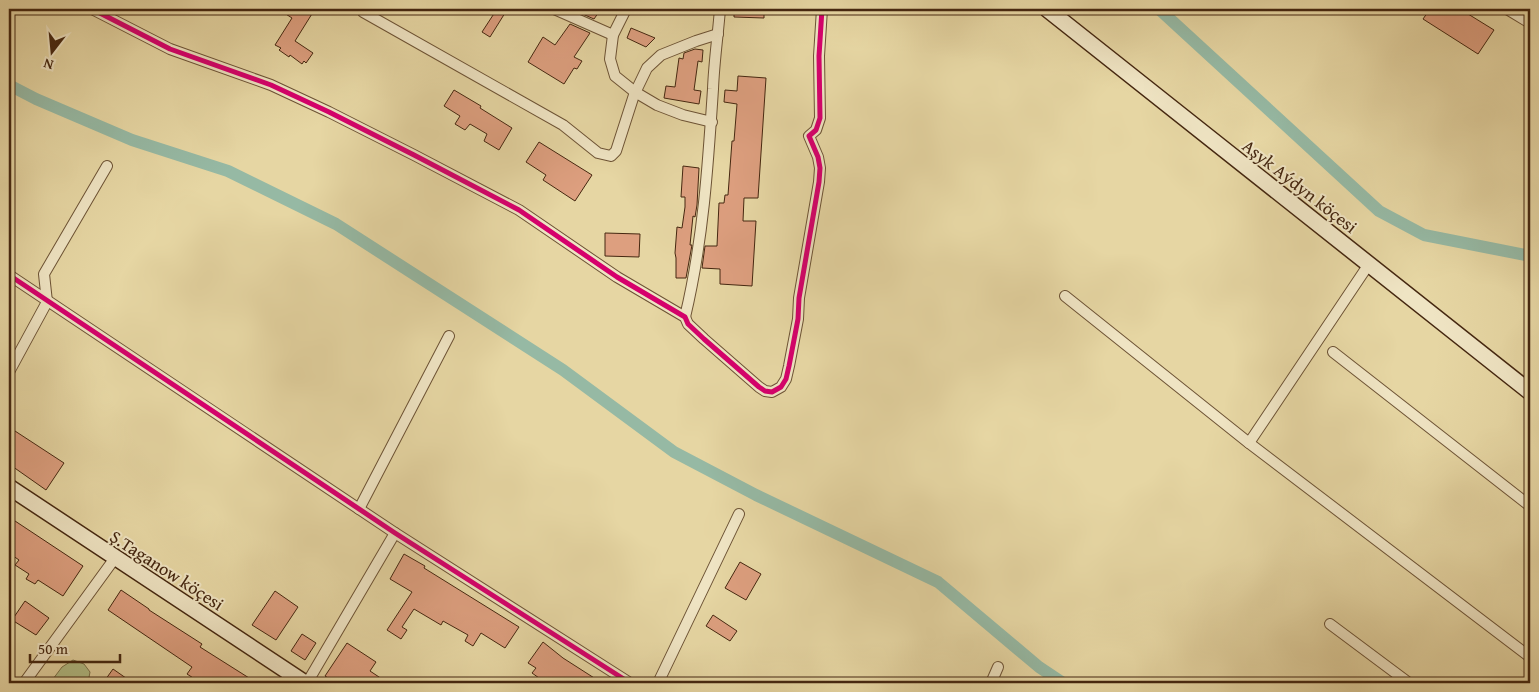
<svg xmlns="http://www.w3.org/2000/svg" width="1539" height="692" font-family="'Gentium Book Plus',serif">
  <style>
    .green { fill: #b3be86; stroke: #7c724b }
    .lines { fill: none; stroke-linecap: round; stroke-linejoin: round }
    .canal { stroke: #96b9a4; stroke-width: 12 }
    .building { fill: #dd9f7f; stroke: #452710 }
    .street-casing { stroke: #6d5335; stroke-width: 12 }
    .secondary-casing { stroke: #452710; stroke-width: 18 }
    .street { stroke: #efe4c3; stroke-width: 10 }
    .secondary { stroke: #efe4c3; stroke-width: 15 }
    .cycleway-casing { stroke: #efe4c3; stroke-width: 8 }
    .cycleway { stroke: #d6006c; stroke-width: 5 }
    .labels { text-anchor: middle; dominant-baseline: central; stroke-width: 4; stroke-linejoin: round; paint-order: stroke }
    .street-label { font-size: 18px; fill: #452710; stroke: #efe4c3 }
  </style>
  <rect width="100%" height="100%" fill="#e6d6a3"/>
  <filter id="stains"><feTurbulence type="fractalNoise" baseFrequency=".004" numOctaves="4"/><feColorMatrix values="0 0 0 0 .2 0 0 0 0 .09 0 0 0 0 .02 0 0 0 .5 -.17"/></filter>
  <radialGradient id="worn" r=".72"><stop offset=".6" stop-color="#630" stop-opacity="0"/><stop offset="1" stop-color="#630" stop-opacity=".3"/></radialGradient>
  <path class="green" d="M73,660l11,4 6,8 -2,11h-15l-2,-5 -7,5h-14l12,-16z"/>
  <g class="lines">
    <g class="canal">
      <path d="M1159,9l220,202 45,24 106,21"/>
      <path d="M9,85l27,14 96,41 96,31 108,53 227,146 111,82 82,43 182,87 101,85 24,16"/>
    </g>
  </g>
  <g class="building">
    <path d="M278,9h37l-20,32 18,12 -7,10 -2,-2 -2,3 -12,-9 -1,2 -10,-7 2,-2 -6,-3 17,-27z"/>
    <path d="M497,9l8,4 -15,24 -8,-5z"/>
    <path d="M580,9h21l-7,10 -16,-7z"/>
    <path d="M734,9h30v9l-30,-1z"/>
    <path d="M1430,9h30l34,21 -16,24 -55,-35z"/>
    <path d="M570,24l20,9 -16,24 8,4 -5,8 -3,-1 -10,16 -36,-22 15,-25 12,8z"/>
    <path d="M631,28l24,10 -9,9 -19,-9z"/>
    <path d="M695,49l8,1 -1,12 -4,-1 -4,29 7,1 -2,13 -35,-6 2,-12 9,1 4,-29 4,1 1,-6z"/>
    <path d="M738,76l28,2 -8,120h-14l-1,23h13l-4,65 -32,-2v-15l-18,-1 3,-22h12l2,-43h5l1,-8h3l4,-54h2l3,-37 -13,-2 1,-12 12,1z"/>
    <path d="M454,90l27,16 -1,2 32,20 -13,22 -15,-9 3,-7 -17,-10 -5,6 -10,-6 5,-8 -16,-10z"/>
    <path d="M539,142l53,33 -17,26 -32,-21 3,-5 -20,-13z"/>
    <path d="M683,166l16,2 -2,37 -2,12 -2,-1 -3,29h2l-6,33h-10v-20l-1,-5 2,-26 5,1 3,-21v-10h-4z"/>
    <path d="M605,233l35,1 -1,23 -34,-1z"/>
    <path d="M15,431l49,32 -18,27 -37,-26v-24z"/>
    <path d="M9,517l74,49 -20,30 -25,-16 -3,4 -9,-5 3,-5 -14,-9 4,-5 -10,-7z"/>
    <path d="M404,554l21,12 -1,2 95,59 -14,21 -24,-15 -8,13 -8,-5 3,-6 -25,-14 -2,4 -27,-16 -12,18 5,3 -6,9 -14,-9 25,-38 -22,-13z"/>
    <path d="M740,562l21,12 -15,26 -21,-12z"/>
    <path d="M121,590l28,19v1l53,34 -2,3 57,36h-56l-14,-9 5,-7 -84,-57z"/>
    <path d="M275,591l23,16 -22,33 -24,-15z"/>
    <path d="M25,601l24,17 -13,17 -24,-15z"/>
    <path d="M713,615l24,16 -7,10 -24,-15z"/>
    <path d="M302,634l14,9 -11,17 -14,-9z"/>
    <path d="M543,642l20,16 39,25h-56l-14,-10 4,-5 -8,-5z"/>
    <path d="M347,643l29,19 -6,9 18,12h-52l-11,-7z"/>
    <path d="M113,669l20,14h-30z"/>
  </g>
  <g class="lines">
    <g class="street-casing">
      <g id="street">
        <path d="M92,9l78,40 101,36 58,27 85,43 105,55 98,67 68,40 3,7 16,15 55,48 6,4 7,1 9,-5 5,-8 3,-13 9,-47 1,-21 20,-116 1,-14 -2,-11 -9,-21 7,-6 4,-12 -1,-62 3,-47"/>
        <path d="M554,9l59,26"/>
        <path d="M626,9l-13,26 -3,24 5,17 20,16 22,13 26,10 29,7"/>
        <path d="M1507,9l23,14"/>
        <path d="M363,12l200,113 35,28 13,3 5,-5 18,-56 13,-27 14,-13 35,-14 22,-7"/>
        <path d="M9,275l386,258 235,150"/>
        <path d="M1065,296l184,147 281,214"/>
        <path d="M685,317c18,-75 23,-151 28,-228 1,-27 5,-54 7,-80"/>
        <path d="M1333,352l197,154"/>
        <path d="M9,372l38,-70 -3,-28 63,-108"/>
        <path d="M1249,443l120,-179"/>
        <path d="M359,509l90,-173"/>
        <path d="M1330,624l79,59"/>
        <path d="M24,683l91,-125"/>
        <path d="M307,683l88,-150"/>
        <path d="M658,683l81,-169"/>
        <path d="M991,683l7,-16"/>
      </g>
    </g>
    <g class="secondary-casing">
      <g id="secondary">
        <path d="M1047,9l483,383"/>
        <path d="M9,487l296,196"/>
      </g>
    </g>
    <use href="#street" class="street"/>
    <use href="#secondary" class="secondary"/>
    <g class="cycleway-casing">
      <g id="cycleway">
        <path d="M92,9l78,40 101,36 58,27 85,43 105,55 98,67 68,40 3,7 16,15 55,48 6,4 7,1 9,-5 5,-8 3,-13 9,-47 1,-21 20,-116 1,-14 -2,-11 -9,-21 7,-6 4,-12 -1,-62 3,-47"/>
        <path d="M9,275l386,258 235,150"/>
      </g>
    </g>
    <use href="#cycleway" class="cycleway"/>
  </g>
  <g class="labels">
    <g class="street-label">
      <text transform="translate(1300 186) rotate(38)">Aşyk Aýdyn köçesi</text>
      <text transform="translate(167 570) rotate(33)">Ş.Taganow köçesi</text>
    </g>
  </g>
  <rect width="1539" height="692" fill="none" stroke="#e6d6a3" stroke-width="30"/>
  <rect x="10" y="10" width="1519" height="672" fill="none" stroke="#452710" stroke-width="2.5"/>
  <rect x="15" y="15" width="1509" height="662" fill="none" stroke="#452710"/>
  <g transform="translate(52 52) rotate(196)" stroke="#efe4c3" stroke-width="4" paint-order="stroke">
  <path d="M0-4L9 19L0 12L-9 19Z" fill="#452710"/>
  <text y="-8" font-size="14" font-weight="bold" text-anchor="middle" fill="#452710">N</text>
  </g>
  <path d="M30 654v8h90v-8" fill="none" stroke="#452710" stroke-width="2.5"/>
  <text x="38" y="654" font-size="15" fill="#452710" stroke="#efe4c3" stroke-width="4" paint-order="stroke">50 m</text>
  <rect width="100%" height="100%" filter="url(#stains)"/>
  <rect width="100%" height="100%" fill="url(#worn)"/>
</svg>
